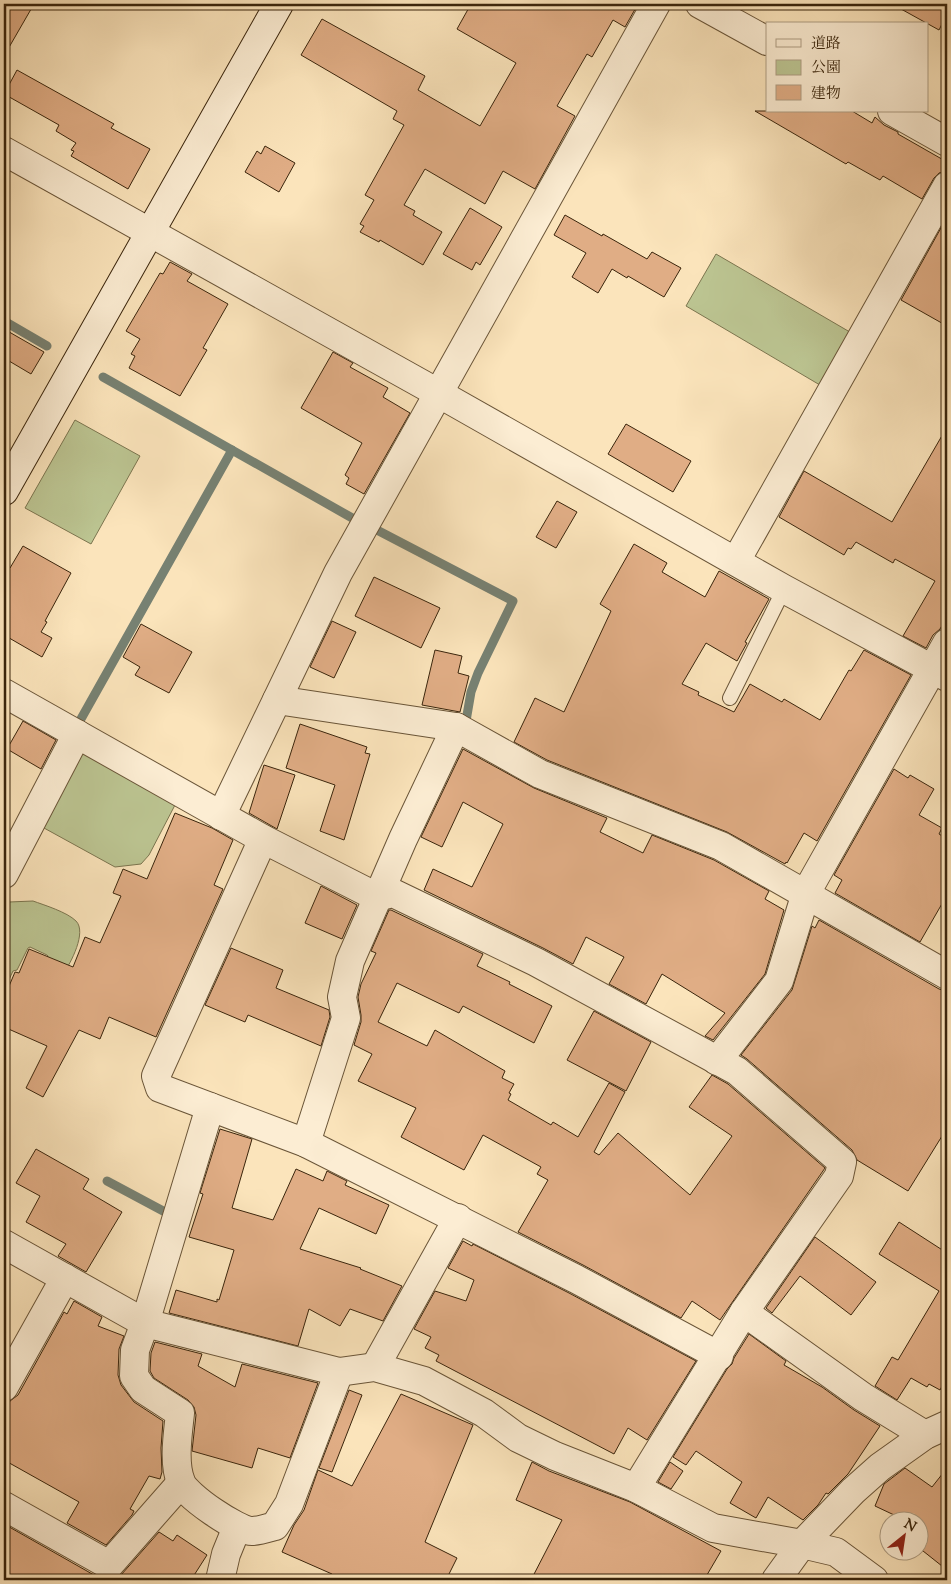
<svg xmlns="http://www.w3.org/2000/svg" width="951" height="1584" font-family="'Sorts Mill Goudy','Noto Serif JP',serif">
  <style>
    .green { fill: #bcc592; stroke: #7b754f }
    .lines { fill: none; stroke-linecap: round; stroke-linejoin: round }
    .stream { stroke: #778172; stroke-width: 9 }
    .building { fill: #e0ad85; stroke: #3a250c }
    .lane-casing { stroke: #6a5538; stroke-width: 16 }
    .street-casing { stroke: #6a5538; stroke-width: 30 }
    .secondary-casing { stroke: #3a250c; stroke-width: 30 }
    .lane { stroke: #fcedd3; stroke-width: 14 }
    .street { stroke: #fcedd3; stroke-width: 28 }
    .secondary { stroke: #fcedd3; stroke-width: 28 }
  </style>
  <rect width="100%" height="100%" fill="#fbe4bb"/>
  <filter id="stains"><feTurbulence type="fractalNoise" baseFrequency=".004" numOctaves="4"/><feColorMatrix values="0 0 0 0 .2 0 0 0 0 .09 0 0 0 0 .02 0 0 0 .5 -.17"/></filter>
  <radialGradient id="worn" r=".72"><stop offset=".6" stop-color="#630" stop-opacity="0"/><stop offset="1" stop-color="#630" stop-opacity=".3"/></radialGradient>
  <g class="green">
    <path d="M716,254l139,81 -30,53 -139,-82z"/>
    <path d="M75,420l65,36 -49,88 -66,-36z"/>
    <path d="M81,752l90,45 4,8 -26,50 -8,9 -26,3 -71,-39 1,-9z"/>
    <path d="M33,901c11,4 34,11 43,20 11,11 -5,42 -13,53l-18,-10 3,-8 -1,-1 -17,-8 -2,1 -11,22 -4,1 -6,13 -3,2v-82l5,-2z"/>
  </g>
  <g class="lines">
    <g class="stream">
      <path d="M4,321l43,25"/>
      <path d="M103,377l251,142"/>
      <path d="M375,529l138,72 -35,72 -7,19 -5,29"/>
      <path d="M77,726l155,-276"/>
      <path d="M107,1181l58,31"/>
    </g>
  </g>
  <g class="building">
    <path d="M4,4h30l-30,52z"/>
    <path d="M471,4h167l-13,23 -12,-7 -21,37 -5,-3 -30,52 18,10 -40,73 -32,-18 -18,33 -60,-35 -21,36 11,6 -2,4 29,17 -19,33 -43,-25 -1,2 -19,-10 4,-6 -4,-2 14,-24 -9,-5 39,-70 -11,-6 4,-8 -96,-56 21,-36 103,57 -7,14 62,36 36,-63 -59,-34z"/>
    <path d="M892,4h55v10l-8,16z"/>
    <path d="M17,70l97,54 -3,4 39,21 -22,40 -57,-33 3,-5 -3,-1 5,-7 -20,-12 3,-6 -55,-31z"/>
    <path d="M755,111h97l20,12 3,-6 9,8 14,7v2l49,28v6l-1,3 -7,2 -5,5 -12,21 -39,-23 -3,4 -32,-18 -2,2z"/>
    <path d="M265,146l30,17 -16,29 -34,-20 12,-21 4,3z"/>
    <path d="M470,208l32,19 -22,38 -4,-3 -4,8 -29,-16z"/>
    <path d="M565,215l37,21 1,-2 44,25 5,-7 29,16 -17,29 -36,-21 -1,2 -15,-9 -14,24 -26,-16 14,-24 -32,-18z"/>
    <path d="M947,217v109l-46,-26z"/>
    <path d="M170,262l22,12 -5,7 41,23 -25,44 4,2 -27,46 -51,-28 6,-12 -4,-2 9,-15 -14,-8 34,-58 3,1z"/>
    <path d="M4,329l40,23 -13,22 -27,-16z"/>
    <path d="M333,352l20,11 -3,4 38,21 -5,9 27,16 -46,81 -18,-10 3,-6 -4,-3 17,-32 -61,-35z"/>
    <path d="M626,424l65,37 -18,31 -65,-38z"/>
    <path d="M947,427v190l-7,12 -7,6 -7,13 -23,-12 32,-55 -40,-22 -2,4 -37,-21 -5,7 -3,-1 -4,7 -65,-38 25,-46 88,51z"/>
    <path d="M557,501l20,11 -21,36 -20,-11z"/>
    <path d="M634,544l33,19 -5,9 43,25 14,-26 50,28 -24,43 2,1 -10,18 -31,-18 -24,41 17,8 -1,3 36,17 16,-28 32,18 2,-3 36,21 29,-50 2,1 13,-21 47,25 -94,166 -13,-8 -17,30 -1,-1 -1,2 -58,-32 -180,-72 -33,-18 21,-44 29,14 47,-101 -11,-7z"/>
    <path d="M23,546l48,27 -26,48 2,1 -6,10 11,6 -10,19 -38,-22v-71l6,4z"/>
    <path d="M374,577l66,31 -19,40 -66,-32z"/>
    <path d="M332,621l24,11 -22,46 -24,-11z"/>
    <path d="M141,624l51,28 -23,41 -34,-18 5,-8 -17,-10z"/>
    <path d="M435,650l27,6 -4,17 11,3 -9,36 -38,-7z"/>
    <path d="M23,721l33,19 -15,29 -34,-20z"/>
    <path d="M300,724l67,23 -2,6 5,1 -26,86 -24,-9 15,-46 -49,-17z"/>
    <path d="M463,749l71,39 73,30 -7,14 43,21 9,-18 62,25 55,31 -4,8 19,11 -19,64 -52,66 -8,-4 20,-23 -63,-39 -16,30 -37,-20 15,-27 -38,-20 -13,27 -30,-16 -119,-58 9,-21 39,18 31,-63 -40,-22 -21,45 -21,-10z"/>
    <path d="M264,765l31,10 -18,54 -28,-16z"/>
    <path d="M894,769l14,9 2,-3 24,14 -15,26 23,13 -3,6 8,5v56l-27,47 -85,-49 7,-13 -8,-5z"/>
    <path d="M175,813l37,15 21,12 -19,45 9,4 -67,148 -47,-20 -9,22 -21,-9 -36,67 -17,-9 21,-42 -43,-19v-29l11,-26 4,1 10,-24 44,18 12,-30 15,6 21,-47 -8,-3 10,-24 24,10z"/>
    <path d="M321,886l36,19 -15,34 -37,-16z"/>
    <path d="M389,910h2l92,44 -6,12 33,16 -1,2 43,22 -18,37 -71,-37 -4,7 -62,-30 -19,39 49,24 8,-16 70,41 -3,7 12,6 -5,9 2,1 -3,6 43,25 2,-3 25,15 31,-54 16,9 -31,60 5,3 19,-22 72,62 42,-59 -43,-29 23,-32 16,9 97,84 -105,152 -28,-19 -11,17 -98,-53 -65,-33 30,-52 -11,-6 4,-7 -58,-32 -19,35 -63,-33 15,-29 -58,-27 14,-27 -18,-9 7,-23v-7l-3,-18 3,-13 15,-31 -5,-2z"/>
    <path d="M819,920l120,69 8,2v137l-39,63 -51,-31 -5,-10 -105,-91 -6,-4 51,-65 20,-64 3,2z"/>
    <path d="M231,948l52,22 -7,18 53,22 1,7 -9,29 -73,-31 -3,7 -40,-17z"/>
    <path d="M594,1011l57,31 -25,49 -59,-31z"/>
    <path d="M220,1129l32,10 -20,69 41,12 23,-51 27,12 4,-10 20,10 -2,4 44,20 -13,29 -57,-26 -19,41 61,19 -1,1 42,17 -19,35 -33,-12 -10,17 -31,-17 -11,37 -129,-33 7,-23 41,12v-3l2,1 15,-50 -45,-13 14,-43 -3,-1z"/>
    <path d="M36,1149l53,30 -6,10 39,23 -36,60 -28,-16 8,-12 -40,-22 14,-26 -24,-13z"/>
    <path d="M899,1222l48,31v124l-7,13 -11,-6 -2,3 -16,-9 -14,22 -22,-14 17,-29 6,3 41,-69 -60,-37z"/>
    <path d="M815,1237l61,45 -25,33 -51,-39 -28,37 -6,-5z"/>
    <path d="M463,1241l9,5 1,-2 96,49 127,68 -49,79 -19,-12 -14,26 -178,-93 3,-6 -14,-7 6,-11 -17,-8 21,-38 31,10 8,-21 -26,-12z"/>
    <path d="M74,1301l28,16 -4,9 26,10 -5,13 -1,26 3,10 13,17 29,19 -2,27 1,24 -2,7 -11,-3 -19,33 4,2 -2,4 -26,30 -39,-22 12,-21 -75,-42v-48l6,-11 8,-6 46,-83 3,2z"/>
    <path d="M749,1334l37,27 -2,4 38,22 32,23 26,16 -32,48 -20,20 -2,-1 -8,12 -15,15 -35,-23 -12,21 -26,-15 12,-21 -46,-31 -10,14 -13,-8 54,-88 5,-5 2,-6z"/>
    <path d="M155,1342l47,12 -4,12 37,21 7,-23 76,19 -28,75 -32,-10 -6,20 -60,-17 4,-36 -2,-8 -6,-7 -34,-22 -4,-7 1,-18z"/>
    <path d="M349,1390l13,5 -30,77 -13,-4z"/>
    <path d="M401,1394l72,31 -48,117 32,16 -11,22h-117l3,-6 -50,-22 12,-27 10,-15 14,-40 34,16z"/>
    <path d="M532,1462l17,9 81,31 91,49 -17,29h-173l31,-60 -46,-20z"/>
    <path d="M670,1462l13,9 -12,18 -13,-7z"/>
    <path d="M905,1468l27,19 15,-19v102l-29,-23v-25h-9l-34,-16 9,-22z"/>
    <path d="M4,1524l97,55 6,1h-103z"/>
    <path d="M159,1532l14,9 4,-6 30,20 -16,25h-81l5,-1 6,-4z"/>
  </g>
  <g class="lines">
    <g class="lane-casing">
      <path id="lane" d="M730,698l54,-109"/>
    </g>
    <g class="street-casing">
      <g id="street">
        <path d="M700,4l67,37"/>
        <path d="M892,111l55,31"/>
        <path d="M4,151l434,242 346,196 163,88"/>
        <path d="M736,561l211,-375"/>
        <path d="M4,693l259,146 114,58 16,-4 143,69 201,109 105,91 -3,14 -95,136 -108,176"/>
        <path d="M277,700l179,27 84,47 181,72 226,129"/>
        <path d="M221,816l117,-243 318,-569"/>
        <path d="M263,839l-107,237 4,12 146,55 270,136 143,77"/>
        <path d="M4,874l73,-140"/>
        <path d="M717,1061l62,-80 27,-88 141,-250"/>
        <path d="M210,1107l-65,216 -10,27 -1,26 9,13 37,24c-2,20 -7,50 1,69 5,14 57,49 71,49 7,0 16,-3 23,-5l14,-22 50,-132"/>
        <path d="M306,1143l40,-125 -4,-21 8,-36 53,-122 53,-112"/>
        <path d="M4,1244l141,79 194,49 36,-5 49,14 60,32 34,25 37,18 81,32 77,40 89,16 34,8 38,28"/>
        <path d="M744,1312l119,85 62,38"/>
        <path d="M375,1367l83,-149"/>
        <path d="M4,1387l61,-109"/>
        <path d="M4,1506l105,59 72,-82"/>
        <path d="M220,1580l6,-26 11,-27"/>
        <path d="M776,1580l26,-36 51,-53 27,-24 45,-32 22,-10"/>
      </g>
    </g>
    <g class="secondary-casing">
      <path id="secondary" d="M4,491l275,-487"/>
    </g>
    <use href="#lane" class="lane"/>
    <use href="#street" class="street"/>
    <use href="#secondary" class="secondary"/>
  </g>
  <rect width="951" height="1584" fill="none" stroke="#fbe4bb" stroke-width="20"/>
  <rect x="5" y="5" width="941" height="1574" fill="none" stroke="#3a250c" stroke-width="2.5"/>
  <rect x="10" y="10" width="931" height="1564" fill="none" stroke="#3a250c"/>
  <rect x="766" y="22" width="162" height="90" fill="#fcedd3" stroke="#ae9d83"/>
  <rect x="776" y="39" width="25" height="8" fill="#fcedd3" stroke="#ae9d83"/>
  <text x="811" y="48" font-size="15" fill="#3a250c">道路</text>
  <rect x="776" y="60" width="25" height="15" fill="#bcc592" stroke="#ae9d83"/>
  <text x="811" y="72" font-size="15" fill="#3a250c">公園</text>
  <rect x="776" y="85" width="25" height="15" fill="#e0ad85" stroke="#ae9d83"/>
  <text x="811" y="98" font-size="15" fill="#3a250c">建物</text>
  <g transform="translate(904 1536) rotate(30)"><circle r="24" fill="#fcedd3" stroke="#ae9d83"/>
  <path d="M0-4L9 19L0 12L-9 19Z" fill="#8f2418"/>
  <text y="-8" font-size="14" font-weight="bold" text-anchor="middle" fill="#3a250c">N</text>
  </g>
  <rect width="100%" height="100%" filter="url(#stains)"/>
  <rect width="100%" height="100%" fill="url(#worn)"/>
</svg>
